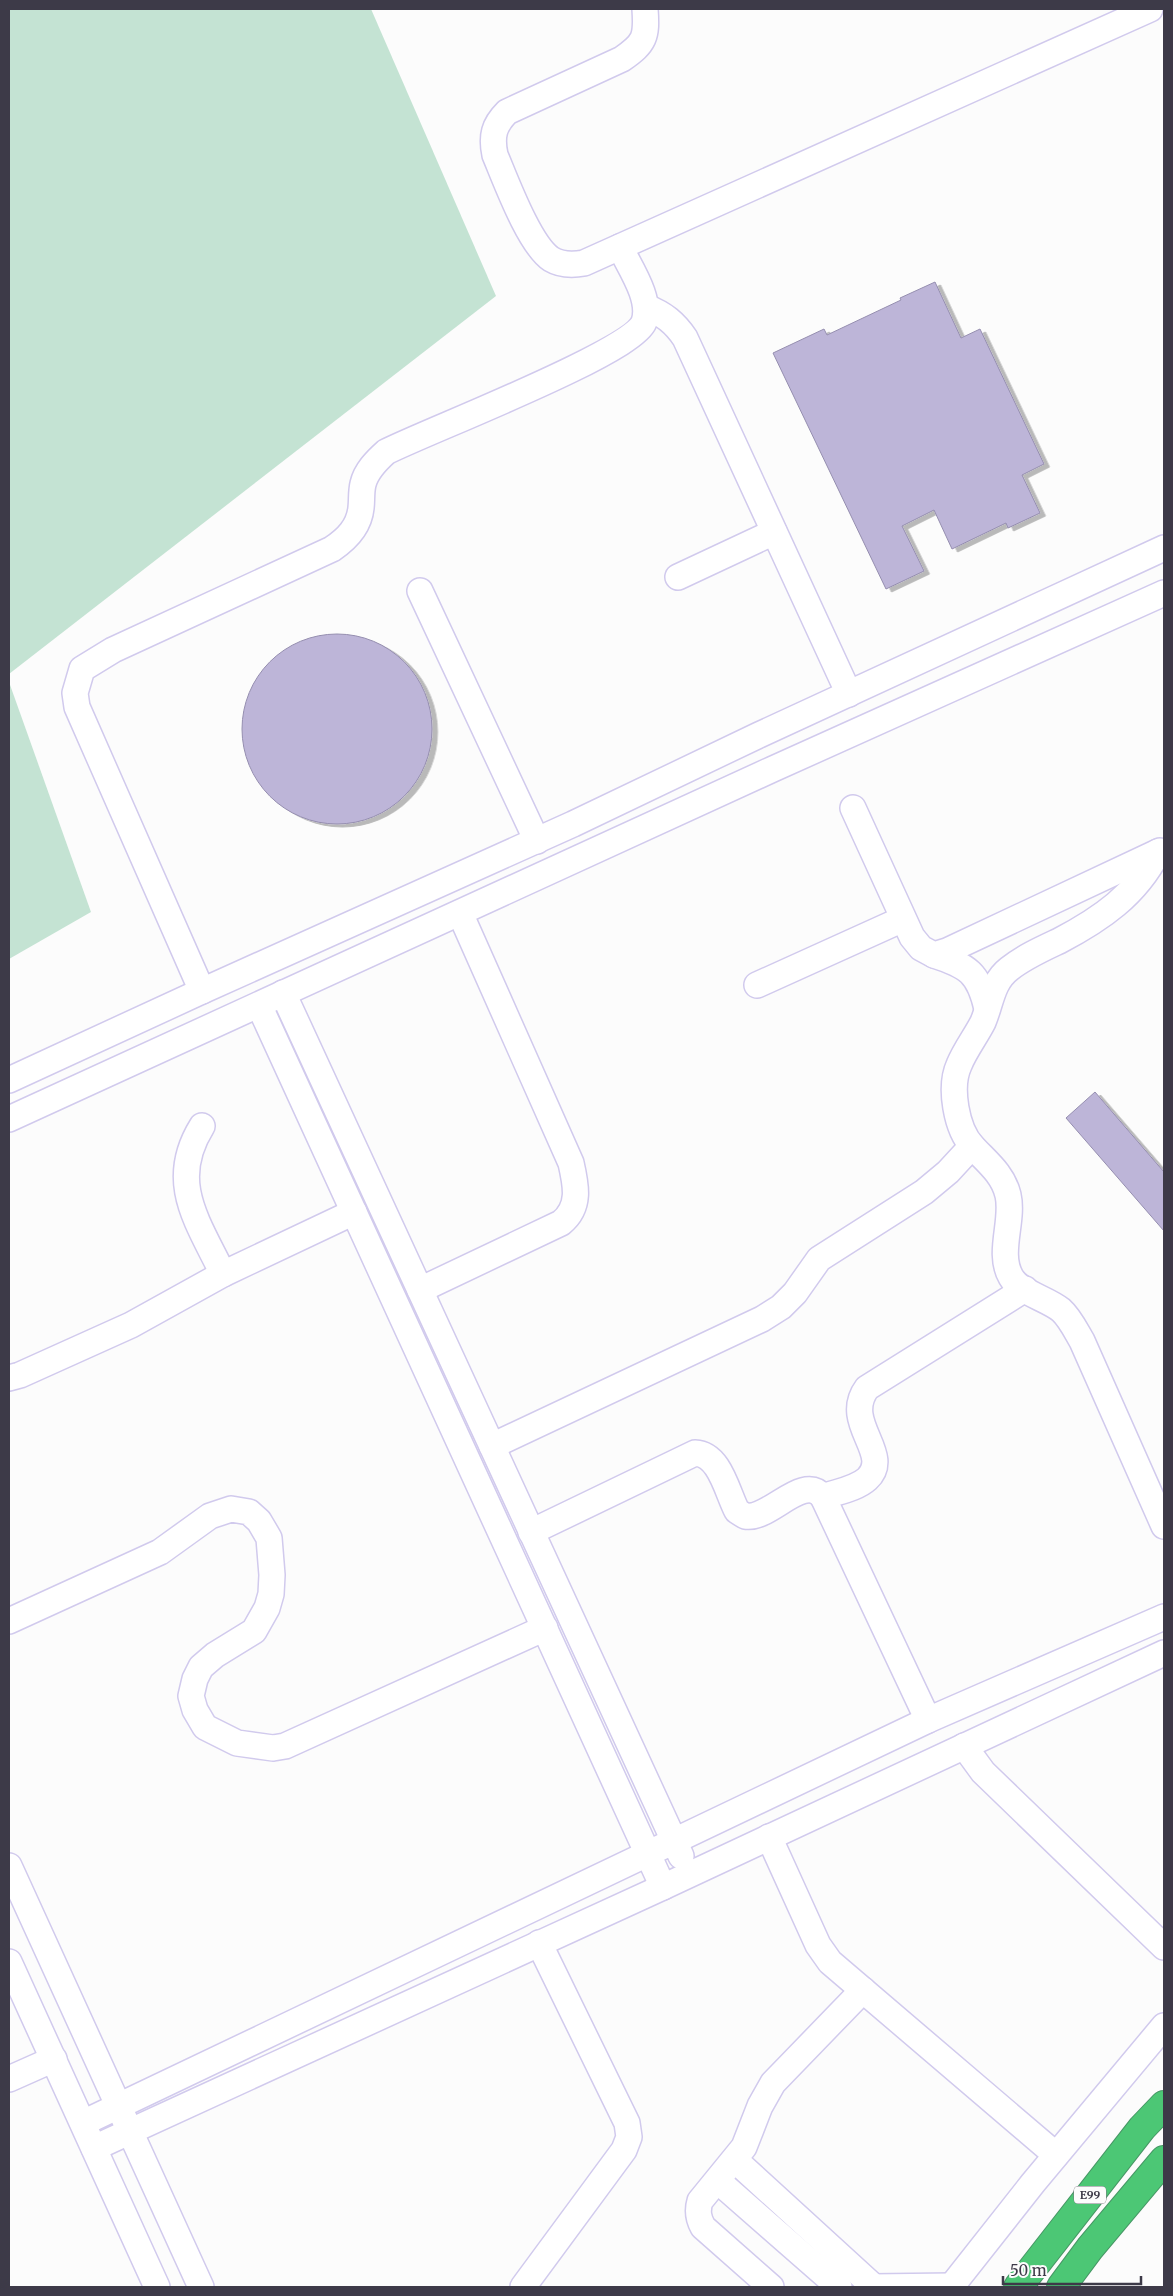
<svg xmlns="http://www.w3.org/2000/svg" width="1173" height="2296" font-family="Merriweather,serif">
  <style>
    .green { fill: #c4e3d3 }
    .building { fill: #bdb5d8; stroke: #958eaf; filter: url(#shadow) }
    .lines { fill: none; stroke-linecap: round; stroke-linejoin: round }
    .minor-casing { stroke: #d1caed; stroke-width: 28 }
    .highway-casing { stroke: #479665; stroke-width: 30 }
    .minor { stroke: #fff; stroke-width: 25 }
    .highway { stroke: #4cc775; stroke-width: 28 }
    .labels { text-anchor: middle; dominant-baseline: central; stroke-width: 5; stroke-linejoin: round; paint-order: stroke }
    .shield { fill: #fcfcfc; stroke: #76747e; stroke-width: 1 }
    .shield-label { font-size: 11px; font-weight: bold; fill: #3d3a48 }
  </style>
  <defs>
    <filter id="shadow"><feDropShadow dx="5.5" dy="3" stdDeviation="0" flood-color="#0004"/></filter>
  </defs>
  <rect width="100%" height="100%" fill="#fcfcfc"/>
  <g class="green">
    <path d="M9,9h362l125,287 -487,378z"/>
    <path d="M9,682l82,230 -82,47z"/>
  </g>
  <g class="building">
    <path d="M935,282l26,56 19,-9 64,135 -22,11 18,38 -32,15 -2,-5 -54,26 -18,-39 -32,16 22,45 -38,18 -113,-236 51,-24 3,6 74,-35 -1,-2z"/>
    <circle cx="337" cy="729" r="95"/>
    <path d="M1095,1092l69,80v59l-98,-113z"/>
  </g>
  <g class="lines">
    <g class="minor-casing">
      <g id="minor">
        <path d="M645,9c2,28 0,34 -23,50l-115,53c-13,13 -16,24 -12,43 11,26 34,89 56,104 10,6 22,6 33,4l566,-254"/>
        <path d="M646,307c18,7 29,16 39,31l164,356"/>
        <path d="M678,577l96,-45"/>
        <path d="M420,591l117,250"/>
        <path d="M853,808l59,129 9,11 13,7 13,-4 213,-100"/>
        <path d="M1158,852c-22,43 -57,67 -99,89 -17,8 -35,16 -50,28 -17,13 -18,34 -26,53 -7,14 -18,28 -24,43 -10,22 -3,64 14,82 14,15 30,27 35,48 6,26 -11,58 3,82 9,16 35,21 50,33 9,8 15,21 21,31l82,185"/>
        <path d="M934,955c34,11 45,18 53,54"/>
        <path d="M757,985l146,-66"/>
        <path d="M202,991l-125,-284 -2,-14 7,-24 31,-19 219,-101c15,-10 27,-22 29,-41 1,-8 0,-16 2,-24 3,-13 13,-23 23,-32 41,-21 246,-99 258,-130 8,-23 -14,-54 -24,-75"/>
        <path d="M283,993l398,863"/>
        <path d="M259,1005l404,882"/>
        <path d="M9,1080l193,-89 371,-167 186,-89 405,-187"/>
        <path d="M9,1119l764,-350 391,-176"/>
        <path d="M202,1126c-35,56 -4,96 21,148"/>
        <path d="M420,1290l141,-67c20,-16 15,-38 10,-60l-111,-250"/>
        <path d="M9,1378l11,-3 111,-50 92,-51 131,-62"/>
        <path d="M492,1446l270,-127 19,-12 14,-14 24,-34 105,-67 24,-20 24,-26"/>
        <path d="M823,1497c13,-5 33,-8 44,-18 27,-25 -26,-56 0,-91l158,-99"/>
        <path d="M531,1532l164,-79c25,1 32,39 42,58l8,5c24,5 58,-44 78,-19l105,223"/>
        <path d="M9,1621l151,-69 50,-36 21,-7 18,3 10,9 10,17 3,37 -1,19 -4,14 -13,23 -39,24 -14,12 -6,12 -4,17 4,14 10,17 32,16 36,5 12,-2 260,-118"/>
        <path d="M964,1746l19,26 181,175"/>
        <path d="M769,1837l49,108 12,17 226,193"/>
        <path d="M9,1866l192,421"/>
        <path d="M9,1962l148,325"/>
        <path d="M9,2079l45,-20"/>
        <path d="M83,2123l845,-403 236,-103"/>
        <path d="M94,2148l569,-261 501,-234"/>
        <path d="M735,2160l139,127"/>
        <path d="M718,2181l121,106"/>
        <path d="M523,2287l101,-137 5,-13 -2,-14 -88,-180"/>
        <path d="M771,2287l-68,-60c-5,-9 -6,-16 -3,-26l44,-54 16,-41 13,-23 90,-93"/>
        <path d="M872,2287l80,-1"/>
        <path d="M951,2287l82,-104 131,-157"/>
      </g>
    </g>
    <g class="highway-casing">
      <g id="highway">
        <path d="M1018,2287l124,-159 22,-23"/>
        <path d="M1061,2287l29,-39 74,-88"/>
      </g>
    </g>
    <use href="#minor" class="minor"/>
    <use href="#highway" class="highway"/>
  </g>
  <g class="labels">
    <rect class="shield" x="1074" y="2186.5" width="32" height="17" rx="4"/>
    <g class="shield-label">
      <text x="1090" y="2195">E99</text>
    </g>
  </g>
  <rect width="1173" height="2296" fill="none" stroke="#3d3a48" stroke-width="20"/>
  <path d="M1003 2276v8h138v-8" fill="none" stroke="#3d3a48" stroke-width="2.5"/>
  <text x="1010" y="2276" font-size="15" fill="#3d3a48" stroke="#fcfcfc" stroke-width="4" paint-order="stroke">50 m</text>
</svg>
